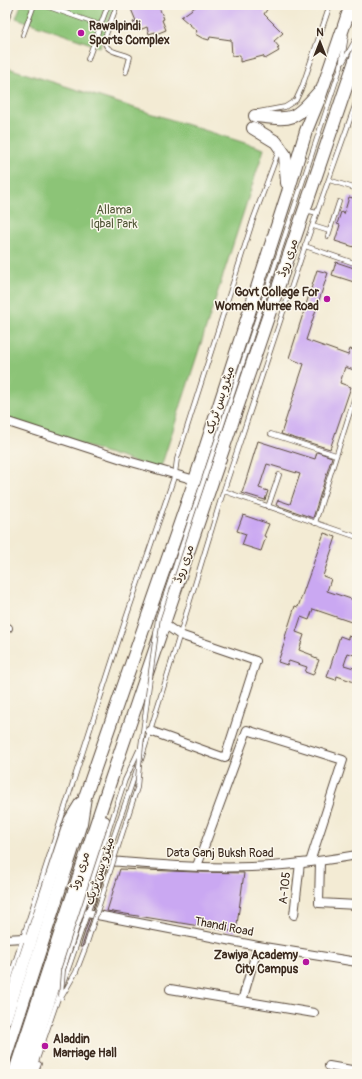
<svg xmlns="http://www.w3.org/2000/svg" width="362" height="1079" font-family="Pangolin,'Playpen Sans Arabic',sans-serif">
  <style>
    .green { fill: #8cc477; stroke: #64774a }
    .building { fill: #caa8f2 }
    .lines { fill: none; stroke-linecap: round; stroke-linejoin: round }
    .service-casing { stroke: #574739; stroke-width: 5.5 }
    .minor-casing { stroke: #574739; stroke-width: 10 }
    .primary-casing { stroke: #574739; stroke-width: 14 }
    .service { stroke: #fff; stroke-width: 4 }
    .minor { stroke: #fff; stroke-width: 8 }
    .primary { stroke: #fff; stroke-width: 12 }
    .service-bridge-casing { stroke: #574739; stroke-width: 5.5; stroke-linecap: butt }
    .service-bridge { stroke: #fff; stroke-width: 4 }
    .poi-dot { fill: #b5179e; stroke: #fbf7ec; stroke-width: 1.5 }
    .labels { text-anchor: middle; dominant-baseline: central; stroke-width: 3; stroke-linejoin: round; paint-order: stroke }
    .poi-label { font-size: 12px; font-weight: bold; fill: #3b2a1e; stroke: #fbf7ec; text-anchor: start }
    .park-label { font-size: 12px; fill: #535839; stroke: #fbf7ec }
    .street-label { font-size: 12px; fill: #3b2a1e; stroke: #fbf7ec }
  </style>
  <rect width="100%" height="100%" fill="#fbf7ec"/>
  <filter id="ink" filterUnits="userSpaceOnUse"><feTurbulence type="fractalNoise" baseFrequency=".025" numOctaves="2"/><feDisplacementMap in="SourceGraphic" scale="8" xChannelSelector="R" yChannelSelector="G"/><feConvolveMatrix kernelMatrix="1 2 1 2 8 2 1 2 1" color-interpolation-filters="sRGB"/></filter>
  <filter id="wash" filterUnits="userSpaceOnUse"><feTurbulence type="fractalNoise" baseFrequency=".012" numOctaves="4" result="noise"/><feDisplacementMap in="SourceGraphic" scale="16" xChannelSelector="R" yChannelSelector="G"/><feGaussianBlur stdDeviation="0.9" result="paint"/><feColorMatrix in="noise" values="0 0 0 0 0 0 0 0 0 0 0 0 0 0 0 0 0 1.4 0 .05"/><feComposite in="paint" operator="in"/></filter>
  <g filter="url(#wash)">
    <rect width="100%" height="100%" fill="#f3ebd4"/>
    <g class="green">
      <path d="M21,5h94l-15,42 -84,-29z"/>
      <path d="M5,67l259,82 -104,321 -155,-50z"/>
    </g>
    <g id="blocks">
      <g class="building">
        <path d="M137,5h21l6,14 -2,1 4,10 -10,4 -1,-2 -6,2 -2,-7 -10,4 -4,-9 3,-1 -5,-12 6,-3z"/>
        <path d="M198,5h72l-6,9 19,19 -9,8 5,6 -2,1 2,3 -14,8 -2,-3 -23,6v-7l-8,1 -1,-16 -21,-3 -1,3 -7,-2 -7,-4 2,-3 -16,-14z"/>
        <path d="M349,197l8,2v39l-3,9 -19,-6 5,-16 -3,-1 4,-12 3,2z"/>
        <path d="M336,262l21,7v14l-25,-8z"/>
        <path d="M317,270l11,3 -22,67 42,15 2,-6 7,2v20l-12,-4 -5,16 11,4 -21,62 -49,-15 23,-70 -15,-6z"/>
        <path d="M258,441l57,18 2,-7 15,5 -19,61 -37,-13 2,-5 12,4 10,-30 -33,-10 -8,24 9,3 -3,9 -23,-7z"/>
        <path d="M243,515l26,9 -5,12 2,1 -5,14 -19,-6 4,-11 -9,-3z"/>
        <path d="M324,533l12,4 -13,39 8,3 -4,12 30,10v23l-44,-15 -4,11 -8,-3 -5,15 8,3 -5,15 13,5v2l7,3 -6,15 -8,-3 2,-5 -18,-6 -2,4 -9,-3 8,-24 -1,-1 10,-31 3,1z"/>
        <path d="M340,636l8,3v-3l9,3v17l-9,-3 -4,12 13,4v14l-20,-7 -1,4 -9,-3z"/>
        <path d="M107,867l-13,42 -1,-1z"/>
        <path d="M120,869l76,3 48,1 -8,59 -129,-21z"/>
        <path d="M89,919h2l-9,28h-2z"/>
      </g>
    </g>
  </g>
  <g filter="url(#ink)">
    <use href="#blocks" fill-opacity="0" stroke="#574739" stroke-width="1"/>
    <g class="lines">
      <g class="service-casing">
        <g id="service">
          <path d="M43,5l57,20"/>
          <path d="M117,5l-13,35c2,13 16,12 26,17l-4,15"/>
          <path d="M5,24l7,-19"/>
          <path d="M23,35l11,-30"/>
          <path d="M88,59l20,-54"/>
          <path d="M343,62l14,-25"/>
          <path d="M341,66l5,-30"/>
          <path d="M258,112l27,-5 11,-7 6,-13 28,-82"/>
          <path d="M329,180l28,9"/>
          <path d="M305,210l12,3"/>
          <path d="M313,226l16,5"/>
          <path d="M328,236l11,-34"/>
          <path d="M305,246l52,18"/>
          <path d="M271,434l65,21"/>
          <path d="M224,491l133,46"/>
          <path d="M268,507l11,-32"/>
          <path d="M315,523l42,-133"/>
          <path d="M141,760l31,-100 48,-158 85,-256 52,-146"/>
          <path d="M5,993l121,-375 49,-144 2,-15 76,-239 26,-70"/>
          <path d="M32,1074l106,-308"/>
          <path d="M35,1074l4,-10"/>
        </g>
      </g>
      <g class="minor-casing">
        <g id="minor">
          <path d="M5,421l123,40 67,19"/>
          <path d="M5,627l3,1"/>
          <path d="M150,731l75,27 31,-97 -76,-26 -16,-11"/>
          <path d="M106,861c48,3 97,8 145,6 36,-1 71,-6 106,-12"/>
          <path d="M320,861l-1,42 38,2"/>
          <path d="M197,866l50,-136 96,30 -33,102"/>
          <path d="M87,913l171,33 99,16"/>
          <path d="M294,915l6,-52"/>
          <path d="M5,939l19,-1"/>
          <path d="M258,946l-16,55 72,12"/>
          <path d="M170,989l72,12"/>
          <path d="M329,1066l28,5"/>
        </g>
      </g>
      <g class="primary-casing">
        <g id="primary">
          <path d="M255,116c37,4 38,6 63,-23"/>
          <path d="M253,128l23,14 9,13 2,28"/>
          <path d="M5,1019l65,-198 11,-18"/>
          <path d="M5,1058l76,-235 4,-26 110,-317 93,-288 18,-61 13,-32 32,-94"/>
          <path d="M14,1074l91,-277 252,-742"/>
          <path d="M25,1074l64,-197 15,-55"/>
        </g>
      </g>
      <use href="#service" class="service"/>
      <use href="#minor" class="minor"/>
      <use href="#primary" class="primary"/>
      <g class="service-bridge-casing">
        <g id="service-bridge">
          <path d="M61,996l2,-26 62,-190 14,-30"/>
          <path d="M61,998l15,-26 10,-26 51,-158 4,-42 17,-128 183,-552"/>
        </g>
      </g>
      <use href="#service-bridge" class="service-bridge"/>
    </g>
  </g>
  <g class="poi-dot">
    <circle cx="81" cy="33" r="4"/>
    <circle cx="327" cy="299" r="4"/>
    <circle cx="306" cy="962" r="4"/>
    <circle cx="45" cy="1046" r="4"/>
  </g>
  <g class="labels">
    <g class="poi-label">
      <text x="89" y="26">Rawalpindi<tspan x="89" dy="14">Sports Complex</tspan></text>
      <text x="319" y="292" text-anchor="end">Govt College For<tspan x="319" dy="14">Women Murree Road</tspan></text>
      <text x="298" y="955" text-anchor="end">Zawiya Academy<tspan x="298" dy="14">City Campus</tspan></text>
      <text x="53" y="1039">Aladdin<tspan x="53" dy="14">Marriage Hall</tspan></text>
    </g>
    <g class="park-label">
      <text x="114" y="210">Allama<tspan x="114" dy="14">Iqbal Park</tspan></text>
    </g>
    <g class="street-label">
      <text transform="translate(288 258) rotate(-71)">مری روڈ</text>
      <text transform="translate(220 400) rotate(-72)">میٹرو بس ٹریک</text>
      <text transform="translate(184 564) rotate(-71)">مری روڈ</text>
      <text x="220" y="853">Data Ganj Buksh Road</text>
      <text transform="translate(80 871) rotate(-72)">مری روڈ</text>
      <text transform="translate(100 871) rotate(-72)">میٹرو بس ٹریک</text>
      <text transform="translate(285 888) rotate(-84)">A-105</text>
      <text transform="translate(224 927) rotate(11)">Thandi Road</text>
    </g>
  </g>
  <rect width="362" height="1079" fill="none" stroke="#fbf7ec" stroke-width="20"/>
  <g transform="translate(320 42)" stroke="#fbf7ec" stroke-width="3" paint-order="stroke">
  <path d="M0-3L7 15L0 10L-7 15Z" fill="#3b2a1e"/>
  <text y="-6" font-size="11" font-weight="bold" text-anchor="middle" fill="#3b2a1e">N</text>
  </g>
</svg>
